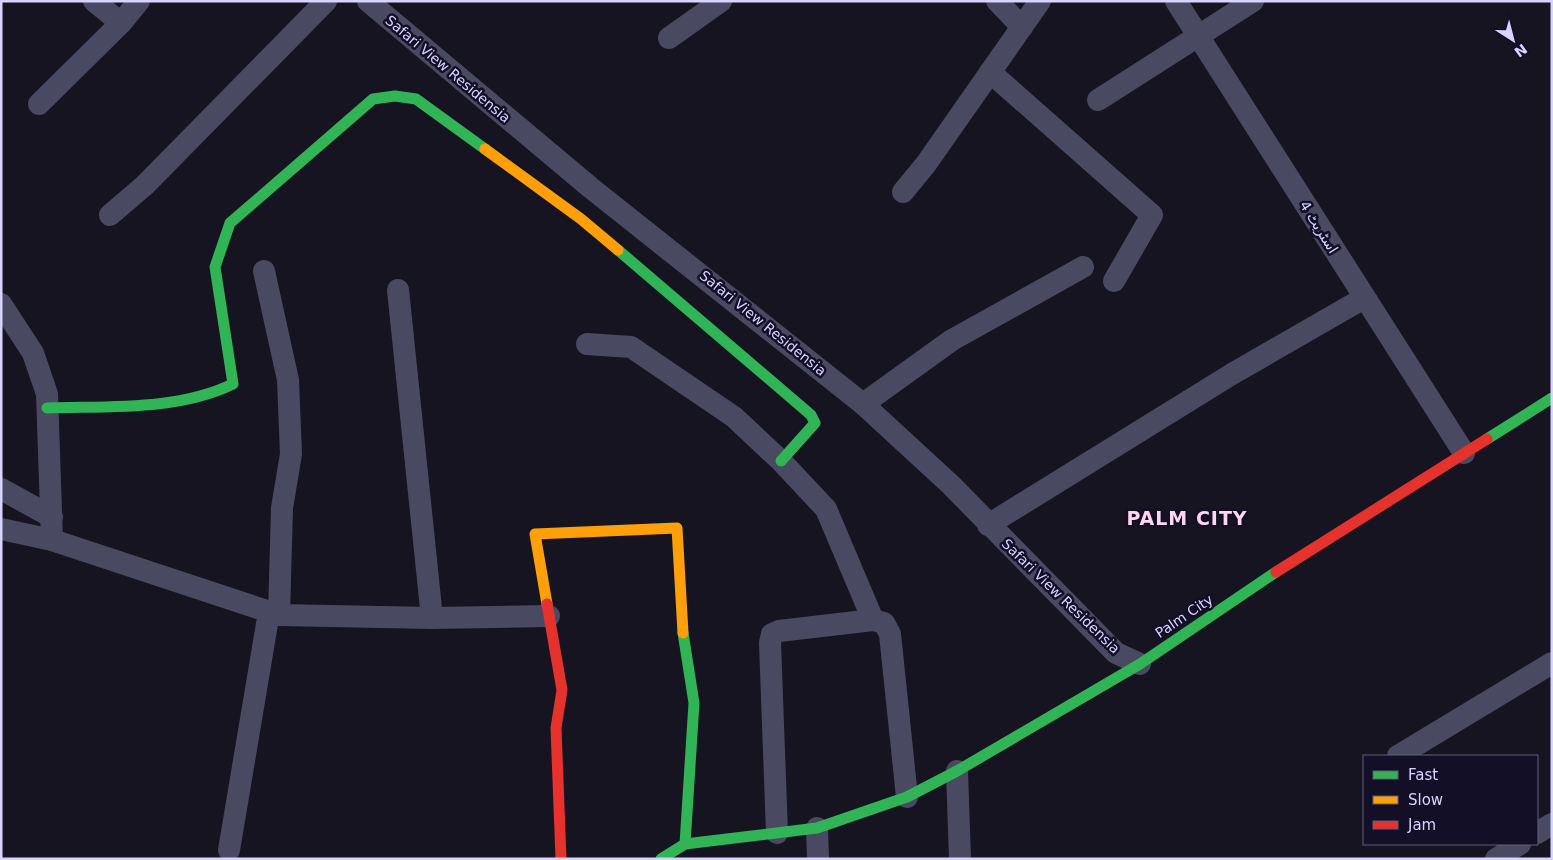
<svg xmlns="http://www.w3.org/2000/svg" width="1553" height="860" font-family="'DejaVu Sans',Vazirmatn,sans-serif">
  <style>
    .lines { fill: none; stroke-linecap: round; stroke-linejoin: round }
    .street { stroke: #4a4962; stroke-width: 22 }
    .fast { stroke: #30b455; stroke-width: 11 }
    .slow { stroke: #ff9f0a; stroke-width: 11 }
    .jam { stroke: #e5322d; stroke-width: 11 }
    .labels { text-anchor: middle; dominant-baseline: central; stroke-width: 5; stroke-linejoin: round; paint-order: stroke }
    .street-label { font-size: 14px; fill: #d9d4ff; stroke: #130f26 }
    .district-label { font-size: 19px; font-weight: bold; letter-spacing: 1px; fill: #ffd6f0; stroke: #130f26 }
  </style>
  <rect width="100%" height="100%" fill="#161421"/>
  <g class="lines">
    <g class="street">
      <path d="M94,1l27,22"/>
      <path d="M368,1l223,187 272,216 88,81 165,168 24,11"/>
      <path d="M997,1l25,26"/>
      <path d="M1176,1l288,452"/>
      <path d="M669,38l52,-37"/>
      <path d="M990,72l162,143 -38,66"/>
      <path d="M1098,100l155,-99"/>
      <path d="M39,104l82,-81 18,-22"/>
      <path d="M903,192l23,-28 114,-163"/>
      <path d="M110,215l35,-30 181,-184"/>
      <path d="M264,271l24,109 3,74 -9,54 -3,107"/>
      <path d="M398,290l34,328"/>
      <path d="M1,304l32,49 14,41 5,146"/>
      <path d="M587,344l44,3 103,70 47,44 45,48 47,111"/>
      <path d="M863,404l89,-64 131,-73"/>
      <path d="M1,489l51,28"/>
      <path d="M988,525l244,-151 132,-76"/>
      <path d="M1,529l51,11 227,75 153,3 117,-2"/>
      <path d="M1398,756l154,-93"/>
      <path d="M957,771l3,88"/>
      <path d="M817,828l1,31"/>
      <path d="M777,833l-7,-190 2,-9 7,-3 94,-11 11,3 6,11 17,163"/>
      <path d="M1537,833l15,-9"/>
      <path d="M229,850l40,-238"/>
      <path d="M1496,859l24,-15"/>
    </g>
    <g class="fast">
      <path d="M618,250l193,165 4,8 -34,38"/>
      <path d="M47,408c61,-2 130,3 186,-24l-18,-117 15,-44 143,-124 22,-3 21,3 69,50"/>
      <path d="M1487,439l65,-41"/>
      <path d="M683,633l11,70 -9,141"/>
      <path d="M661,859l24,-15 132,-16 90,-31 50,-26 183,-107 136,-92"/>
    </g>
    <g class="slow">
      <path d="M485,149l96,70 37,31"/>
      <path d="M547,604l-12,-70 142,-6 6,105"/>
    </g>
    <g class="jam">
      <path d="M1276,572l211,-133"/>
      <path d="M547,604l15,86 -6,38 5,131"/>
    </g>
  </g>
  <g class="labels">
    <g class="street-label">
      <text transform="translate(448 69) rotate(40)">Safari View Residensia</text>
      <text transform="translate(1319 227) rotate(58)">اسٹریٹ 4</text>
      <text transform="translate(763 323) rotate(39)">Safari View Residensia</text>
      <text transform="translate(1061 596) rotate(44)">Safari View Residensia</text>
      <text transform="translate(1184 616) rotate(-34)">Palm City</text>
    </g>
    <g class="district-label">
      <text x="1187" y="518">PALM CITY</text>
    </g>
  </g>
  <rect width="1553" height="860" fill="none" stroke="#d9d4ff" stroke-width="5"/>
  <rect x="1363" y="755" width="175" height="90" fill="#130f26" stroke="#625e7d"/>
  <rect x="1373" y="771" width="25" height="8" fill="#30b455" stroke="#625e7d"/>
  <text x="1408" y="780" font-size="15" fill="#d9d4ff">Fast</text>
  <rect x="1373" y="796" width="25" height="8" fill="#ff9f0a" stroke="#625e7d"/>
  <text x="1408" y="805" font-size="15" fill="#d9d4ff">Slow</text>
  <rect x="1373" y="821" width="25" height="8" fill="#e5322d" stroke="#625e7d"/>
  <text x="1408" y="830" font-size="15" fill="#d9d4ff">Jam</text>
  <g transform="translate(1513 40) rotate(144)" stroke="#130f26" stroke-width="4" paint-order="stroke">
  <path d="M0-4L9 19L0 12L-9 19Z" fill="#d9d4ff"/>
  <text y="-8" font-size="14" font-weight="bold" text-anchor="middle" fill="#d9d4ff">N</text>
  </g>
</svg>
